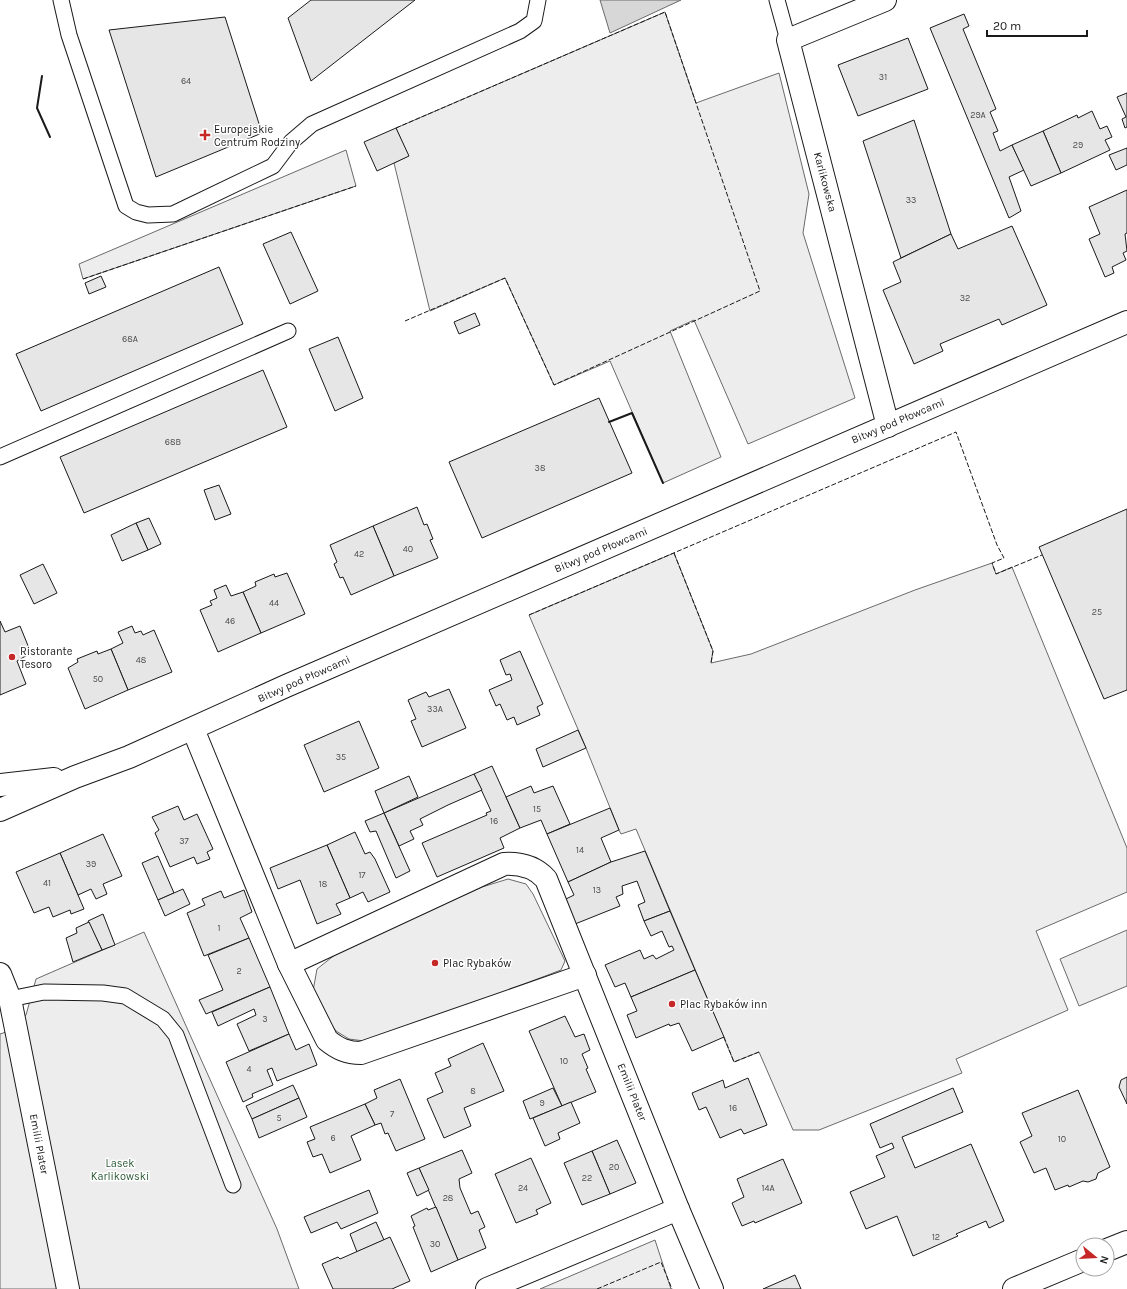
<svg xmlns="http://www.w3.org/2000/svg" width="1127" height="1289" font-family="Karla,sans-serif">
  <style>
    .built { fill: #ededed; stroke: #6a6a6a }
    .water { fill: #d7d7d7; stroke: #6a6a6a }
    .building { fill: #e6e6e6; stroke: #1a1a1a }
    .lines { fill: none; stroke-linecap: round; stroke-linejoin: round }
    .service-casing { stroke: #1a1a1a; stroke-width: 17 }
    .minor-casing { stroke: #1a1a1a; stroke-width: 24 }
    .tertiary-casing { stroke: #1a1a1a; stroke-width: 24 }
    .service { stroke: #fff; stroke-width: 15 }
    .minor { stroke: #fff; stroke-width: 22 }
    .tertiary { stroke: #fff; stroke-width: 22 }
    .fence { stroke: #1a1a1a; stroke-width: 1; stroke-dasharray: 5 2; stroke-linecap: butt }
    .wall { stroke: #1a1a1a; stroke-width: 2 }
    .poi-dot { fill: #c62828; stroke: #fff; stroke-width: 1.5 }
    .labels { text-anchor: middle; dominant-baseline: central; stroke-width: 3; stroke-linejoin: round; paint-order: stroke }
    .number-label { font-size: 9px; fill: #4d4d4d }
    .poi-label { font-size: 11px; fill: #1a1a1a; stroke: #fff; text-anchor: start }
    .street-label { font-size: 11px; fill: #1a1a1a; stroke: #fff }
    .park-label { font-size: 11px; fill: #2b5a34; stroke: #fff }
  </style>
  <rect width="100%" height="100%" fill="#fff"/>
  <g class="built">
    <path d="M665,12l31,91 83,-30 30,121 -6,39 52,165 -107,46 -54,-124 -24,11 51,126 -58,26 -53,-122 -56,24 -49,-107 -75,33 -36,-148 14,-7 -12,-28z"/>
    <path d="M346,150l10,36 -273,93 -4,-15z"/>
    <path d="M674,553l39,98 -2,12 40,-9 164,-64 77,-27 4,11 16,-7 115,281v44l-91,39 32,79 -112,49 6,14 -143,57h-26l-34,-78 -25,10 -98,-233 -15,5 -2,-4 -33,-82 -57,-133z"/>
    <path d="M508,879l18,5 7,10 32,67 -4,9 -173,66 -24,5 -15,-2 -13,-8 -14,-20 -9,-20 4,-22 24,-19 141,-63z"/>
    <path d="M1127,930v56l-48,20 -19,-47z"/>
    <path d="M144,932l133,297 22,60h-299v-255l6,-2 20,-17 10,-36z"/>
    <path d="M655,1240l16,49h-131z"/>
  </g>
  <path class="water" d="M600,0h81l-71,33z"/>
  <g class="building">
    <path d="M311,0h104l-104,81 -23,-63z"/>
    <path d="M964,14l5,12 -6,3 33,80 -6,3 8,19 -5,2 7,18 12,-6 12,25 -15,7 12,34 -12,7 -79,-190z"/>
    <path d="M225,17l37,116 -106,44 -47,-147z"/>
    <path d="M908,38l20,51 -70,27 -20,-51z"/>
    <path d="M1127,93v34l-2,1 -3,-9 4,-2 -9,-20z"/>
    <path d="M1092,111l8,18 7,-3 5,11 -7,3 5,10 -49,23 -18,-42 34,-16 1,3z"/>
    <path d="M914,120l37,114 -50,24 -38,-117z"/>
    <path d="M396,128l13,28 -32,15 -13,-29z"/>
    <path d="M1043,131l18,42 -30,13 -19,-41z"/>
    <path d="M1127,148v17l-11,5 -7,-15z"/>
    <path d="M1127,190v43l-2,1 2,17 -4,2 3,7 -14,7 2,6 -9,4 -16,-38 11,-5 -11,-27z"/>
    <path d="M1012,226l35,79 -45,20 -3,-6 -59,25 3,7 -29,13 -31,-74 18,-8 -8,-20 58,-28 7,15z"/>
    <path d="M291,232l27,59 -28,13 -27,-60z"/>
    <path d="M219,267l24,57 -202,87 -25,-57z"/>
    <path d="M101,276l5,11 -17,7 -4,-11z"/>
    <path d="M475,313l5,12 -21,9 -5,-12z"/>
    <path d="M338,337l25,61 -28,13 -26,-62z"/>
    <path d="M263,370l24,57 -203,86 -24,-56z"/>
    <path d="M599,398l33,75 -150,65 -33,-76z"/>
    <path d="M219,485l12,29 -16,6 -11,-30z"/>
    <path d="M417,507l7,18 3,-1 6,15 -3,1 8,18 -44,18 -21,-50z"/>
    <path d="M1127,509v181l-23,9 -65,-152z"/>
    <path d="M149,518l12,26 -13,6 -12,-27z"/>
    <path d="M136,523l12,27 -26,11 -11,-26z"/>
    <path d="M373,526l21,50 -43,19 -8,-18 -3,1 -6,-14 3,-2 -7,-17z"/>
    <path d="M43,564l14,29 -23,11 -14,-29z"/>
    <path d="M287,573l18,41 -44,19 -18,-41 13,-6 -1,-4 19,-8 1,3z"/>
    <path d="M226,585l5,11 12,-4 18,41 -43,19 -18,-42 12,-5 -2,-4 7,-3 -3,-8z"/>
    <path d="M0,621l5,11 15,-6 11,27 -14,8 9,23 -26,11z"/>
    <path d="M132,626l3,7 6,-2 2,4 11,-5 18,42 -44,18 -17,-41 12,-6 -5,-11z"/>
    <path d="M111,649l17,41 -43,19 -17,-41 10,-6 -1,-3 20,-8 1,3z"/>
    <path d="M520,651l23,53 -6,3 3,8 -23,10 -3,-8 -7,3 -7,-16 -4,2 -7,-16 23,-10 -2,-6 -4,1 -6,-15z"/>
    <path d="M449,689l17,39 -44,19 -11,-26 5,-2 -8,-19 18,-8 3,5z"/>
    <path d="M359,721l20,47 -55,24 -20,-47z"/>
    <path d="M578,730l8,18 -43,19 -7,-18z"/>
    <path d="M492,766l28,62 -20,10 4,10 -67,29 -15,-34 65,-28 -1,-2 5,-2 -17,-37z"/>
    <path d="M474,774l8,16 -34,15 -28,14 3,6 -13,6 4,8 -15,7 -15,-33z"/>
    <path d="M409,776l9,21 -34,16 -9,-22z"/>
    <path d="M531,786l3,7 19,-7 17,38 -23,10 -6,-14 -21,8 -14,-31z"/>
    <path d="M178,806l6,14 13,-6 16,35 -6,3 3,7 -13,5 -3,-7 -24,10 -15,-34 4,-3 -7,-13z"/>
    <path d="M610,808l9,22 -18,8 10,24 -43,20 -21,-48z"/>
    <path d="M384,813l26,58 -14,7 -20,-47 -6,1 -5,-11z"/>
    <path d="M355,832l10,22 5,-2 5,7 15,33 -22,10 -5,-10 -13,6 -23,-53z"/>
    <path d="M103,834l19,42 -19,8 4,10 -11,5 -5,-10 -13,6 -18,-42z"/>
    <path d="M327,845l23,53 -14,6 5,10 -24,10 -17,-44 -22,9 -8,-21z"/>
    <path d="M645,851l25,60 -26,10 -6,-16 7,-3 -8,-21 -15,5 1,8 -7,3 4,9 -45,18 -11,-24 10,-5 -6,-13 43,-20z"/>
    <path d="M60,853l24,56 -13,5 -1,-4 -17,7 -4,-10 -15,6 -18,-41z"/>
    <path d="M158,856l16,37 -16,7 -16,-37z"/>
    <path d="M183,889l7,15 -25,12 -7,-16z"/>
    <path d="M244,890l8,22 -12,6 9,20 -45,18 -17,-43 18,-8 -3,-6 19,-8 3,7z"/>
    <path d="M670,911l25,59 -64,27 -6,-14 -10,4 -10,-22 35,-15 4,9 9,-4 3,4 18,-9 -2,-4 -3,1 -7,-16 -11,5 -7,-15z"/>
    <path d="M103,914l12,31 -13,5 -14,-29z"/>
    <path d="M89,922l13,28 -29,12 -7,-24 11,-5 -1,-5z"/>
    <path d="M249,938l21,49 -64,27 -7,-14 24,-10 -15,-35z"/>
    <path d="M695,970l29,67 -32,14 -13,-28 -9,3 -1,-2 -33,14 -9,-23 10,-4 -6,-14z"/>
    <path d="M270,987l19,47 -40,17 -12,-27 19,-9 -2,-6 -36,17 -6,-14z"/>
    <path d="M565,1016l10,21 9,-3 6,16 -8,4 6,14 -2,1 10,23 -34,14 -33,-75z"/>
    <path d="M289,1034l7,16 13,-6 8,21 -40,16 -5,-13 -5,2 6,15 -21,9 1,3 -10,5 -17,-40z"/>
    <path d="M483,1043l21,48 -40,17 7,18 -27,12 -17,-39 16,-7 -8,-19 16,-7 -3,-7z"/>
    <path d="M1127,1077v27l-8,-17 2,-7z"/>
    <path d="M748,1078l19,47 -23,9 -3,-5 -21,9 -14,-31 -7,3 -7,-17 31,-13 2,8z"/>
    <path d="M400,1079l25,60 -29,12 -8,-18 -3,1 -4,-11 -6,2 -10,-21 12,-6 -3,-8z"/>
    <path d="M293,1085l6,13 -47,21 -6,-13z"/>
    <path d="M553,1088l9,18 -32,13 -7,-18z"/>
    <path d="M953,1088l10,24 -61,25 13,31 56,-24 33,77 -15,7 -3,-7 -30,13 2,2 -45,20 -16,-40 -31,13 -16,-37 35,-15 -9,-21 18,-8 -2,-5 -12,5 -10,-24z"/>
    <path d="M1078,1090l32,77 -12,6 -2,6 -8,3 -5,-1 -14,6 -1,-2 -13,5 -9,-22 -12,5 -14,-31 12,-6 -10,-23z"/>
    <path d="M299,1098l8,19 -48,21 -7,-19z"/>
    <path d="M571,1102l9,21 -22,10 2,6 -15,7 -12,-28z"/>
    <path d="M365,1104l10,21 -24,11 10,24 -31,13 -8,-19 -9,3 -6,-15 8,-3 -5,-12z"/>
    <path d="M617,1140l19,43 -26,11 -18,-43z"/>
    <path d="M462,1150l10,23 -13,6 1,9 11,26 7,-3 7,16 -6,3 7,18 -28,12 -39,-92z"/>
    <path d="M592,1151l18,43 -28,11 -18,-42z"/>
    <path d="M531,1158l20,45 -15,7 2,4 -22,9 -21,-49z"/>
    <path d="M783,1159l19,44 -47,20 -1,-2 -12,5 -10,-23 12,-6 -7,-18z"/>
    <path d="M419,1168l10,22 -12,6 -10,-23z"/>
    <path d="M369,1190l9,23 -37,16 -4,-7 -26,11 -7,-16z"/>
    <path d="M436,1207l22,53 -27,12 -18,-45 2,-1 -4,-10 16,-8 1,2z"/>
    <path d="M376,1222l8,18 -27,12 -7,-18z"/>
    <path d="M390,1237l20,44 -18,8h-59l-11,-25 16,-7 2,2z"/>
    <path d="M795,1275l6,14h-38z"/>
  </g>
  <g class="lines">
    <g class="service-casing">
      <g id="service">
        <path d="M61,0l8,35 57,171 10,6 12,3 25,-1 100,-48 18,-24 21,-18 208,-93 14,-10 4,-21"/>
        <path d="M777,0l11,40"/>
        <path d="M0,457l288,-126"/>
        <path d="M10,999l34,-7 59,1 22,3 38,23 13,16 57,150"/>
      </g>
    </g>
    <g class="minor-casing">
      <g id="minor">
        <path d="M885,0l-97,40 100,386"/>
        <path d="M193,729l96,235 38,76c11,9 20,13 34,13l224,-78"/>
        <path d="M289,964l215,-100c17,-1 31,3 42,15l132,330 34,80"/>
        <path d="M0,974l10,25 58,290"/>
        <path d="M1107,1250l20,-8"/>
        <path d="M487,1289l191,-80"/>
        <path d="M1014,1289l69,-29"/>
      </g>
    </g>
    <g class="tertiary-casing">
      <g id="tertiary">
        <path d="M0,785l54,-6"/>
        <path d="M0,810l75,-33 54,-20 157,-71 841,-364"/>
      </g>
    </g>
    <use href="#service" class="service"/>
    <use href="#minor" class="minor"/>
    <use href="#tertiary" class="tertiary"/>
    <g class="fence">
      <path d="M396,128l269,-116 95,279 -206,94 -49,-107 -100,43"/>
      <path d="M83,279l273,-93"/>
      <path d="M674,553l39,98 -2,12"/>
      <path d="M529,615l427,-183 41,113 7,13 -12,5 4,11 46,-19"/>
      <path d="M724,1037l10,25 25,-10"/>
      <path d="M597,1289l64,-27 11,27"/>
    </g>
    <g class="wall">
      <path d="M42,76l-5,32 13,29"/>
      <path d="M609,422l23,-9 31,70"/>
    </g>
  </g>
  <g class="poi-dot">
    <path d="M203 129h4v4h4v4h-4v4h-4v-4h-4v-4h4z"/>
    <circle cx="12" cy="657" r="4"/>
    <circle cx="435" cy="963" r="4"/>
    <circle cx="672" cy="1004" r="4"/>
  </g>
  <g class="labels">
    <g class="number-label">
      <text x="883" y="77">31</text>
      <text x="186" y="81">64</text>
      <text x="978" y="115">29A</text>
      <text x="1078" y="145">29</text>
      <text x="911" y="200">33</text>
      <text x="965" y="298">32</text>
      <text x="130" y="339">68A</text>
      <text x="173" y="442">68B</text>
      <text x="540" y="468">38</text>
      <text x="408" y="549">40</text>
      <text x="359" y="554">42</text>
      <text x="274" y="603">44</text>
      <text x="1097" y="612">25</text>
      <text x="230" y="621">46</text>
      <text x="141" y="660">48</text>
      <text x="98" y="679">50</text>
      <text x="435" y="709">33A</text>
      <text x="341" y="757">35</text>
      <text x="537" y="809">15</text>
      <text x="494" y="821">16</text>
      <text x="184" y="841">37</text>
      <text x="580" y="850">14</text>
      <text x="91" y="864">39</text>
      <text x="362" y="875">17</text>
      <text x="47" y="883">41</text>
      <text x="323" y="884">18</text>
      <text x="597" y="890">13</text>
      <text x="219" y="928">1</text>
      <text x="239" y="971">2</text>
      <text x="265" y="1019">3</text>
      <text x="564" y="1061">10</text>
      <text x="249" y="1069">4</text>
      <text x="473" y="1091">8</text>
      <text x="542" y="1103">9</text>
      <text x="733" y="1108">16</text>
      <text x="392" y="1114">7</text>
      <text x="279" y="1118">5</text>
      <text x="333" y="1138">6</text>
      <text x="1062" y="1139">10</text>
      <text x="614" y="1167">20</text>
      <text x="587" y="1178">22</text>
      <text x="523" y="1188">24</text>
      <text x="768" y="1188">14A</text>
      <text x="448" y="1198">28</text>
      <text x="936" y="1237">12</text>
      <text x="435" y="1244">30</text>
    </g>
    <g class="poi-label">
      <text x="214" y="129">Europejskie<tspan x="214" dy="13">Centrum Rodziny</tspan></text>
      <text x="20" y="651">Ristorante<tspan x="20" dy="13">Tesoro</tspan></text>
      <text x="443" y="963">Plac Rybaków</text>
      <text x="680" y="1004">Plac Rybaków inn</text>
    </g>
    <g class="street-label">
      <text transform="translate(825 182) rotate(75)">Karlikowska</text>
      <text transform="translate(898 421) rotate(-23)">Bitwy pod Płowcami</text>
      <text transform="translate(601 550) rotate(-23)">Bitwy pod Płowcami</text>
      <text transform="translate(304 679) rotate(-24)">Bitwy pod Płowcami</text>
      <text transform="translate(632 1092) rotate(68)">Emilii Plater</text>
      <text transform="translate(39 1144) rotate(79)">Emilii Plater</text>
    </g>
    <g class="park-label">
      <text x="120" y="1163">Lasek<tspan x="120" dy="13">Karlikowski</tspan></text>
    </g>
  </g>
  <g transform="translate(1095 1257) rotate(108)"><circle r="19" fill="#ffffff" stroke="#a3a3a3"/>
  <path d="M0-3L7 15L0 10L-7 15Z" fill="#c62828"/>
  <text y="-6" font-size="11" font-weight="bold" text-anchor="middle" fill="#1a1a1a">N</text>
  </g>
  <path d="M987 30v6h100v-6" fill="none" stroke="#1a1a1a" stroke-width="2"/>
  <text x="993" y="30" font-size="12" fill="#1a1a1a" stroke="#ffffff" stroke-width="3" paint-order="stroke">20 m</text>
</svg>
